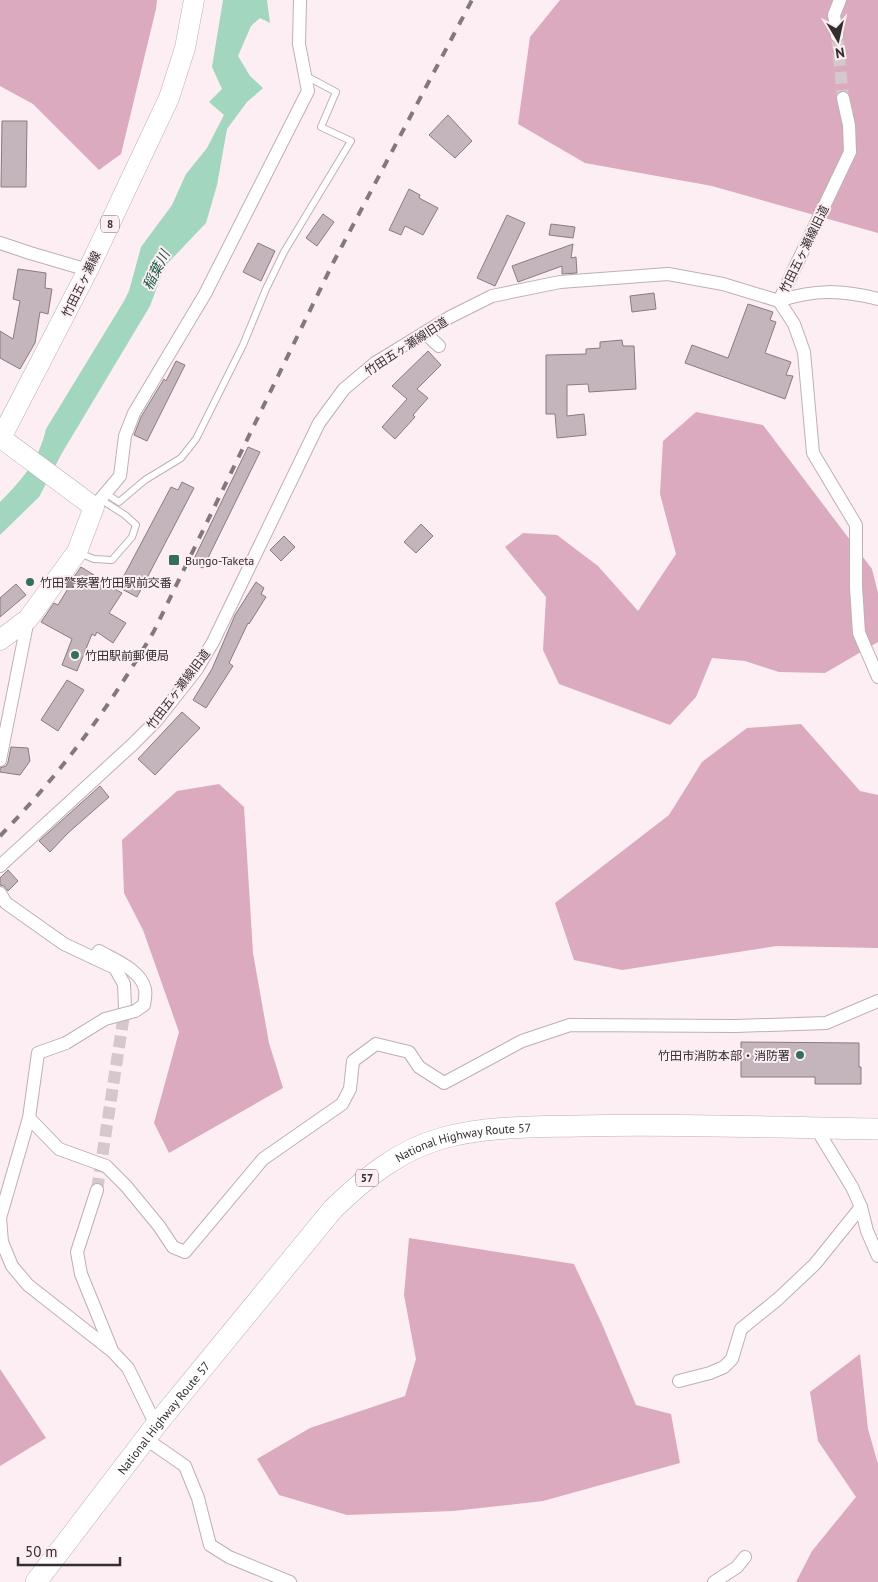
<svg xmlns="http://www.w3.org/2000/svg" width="878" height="1582" font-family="'PT Sans','Noto Sans JP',sans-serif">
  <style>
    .forest { fill: #dbaabf }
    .water { fill: #a2d6bf }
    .building { fill: #c3b5bb; stroke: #897c81 }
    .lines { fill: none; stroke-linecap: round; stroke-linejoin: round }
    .minor-tunnel { stroke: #d4c8cc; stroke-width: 12; stroke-dasharray: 12 6; stroke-linecap: butt }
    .service-casing { stroke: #bdb0b5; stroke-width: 8 }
    .minor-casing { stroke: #bdb0b5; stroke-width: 14 }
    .primary-casing { stroke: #bdb0b5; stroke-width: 21 }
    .trunk-casing { stroke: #bdb0b5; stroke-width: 22 }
    .service { stroke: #fff; stroke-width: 6 }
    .minor { stroke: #fff; stroke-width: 12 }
    .primary { stroke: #fff; stroke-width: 20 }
    .trunk { stroke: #fff; stroke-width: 21 }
    .rail { stroke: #81797c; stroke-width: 4; stroke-dasharray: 9 9; stroke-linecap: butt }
    .minor-bridge-casing { stroke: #bdb0b5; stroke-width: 14; stroke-linecap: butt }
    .minor-bridge { stroke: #fff; stroke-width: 12 }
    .poi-dot { fill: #346f59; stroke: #fceef3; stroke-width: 2 }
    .labels { text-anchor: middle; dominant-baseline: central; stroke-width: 4; stroke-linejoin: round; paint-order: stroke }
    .shield { fill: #fceef3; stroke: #6f686a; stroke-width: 1 }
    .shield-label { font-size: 11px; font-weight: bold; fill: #332e30 }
    .street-label { font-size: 12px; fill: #332e30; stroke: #fceef3 }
    .poi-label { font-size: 12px; fill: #332e30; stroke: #fceef3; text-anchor: start }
    .water-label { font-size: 14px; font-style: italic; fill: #195943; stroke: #fceef3 }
  </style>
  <rect width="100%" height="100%" fill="#fceef3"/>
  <g class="forest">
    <path d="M0,0h157l-1,9 -35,145 -22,16 -66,-66 -33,-18z"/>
    <path d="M560,0h318v233l-166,-47 -127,-23 -67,-39 12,-87z"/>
    <path d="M696,412l67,13 109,144 6,24v49l-53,31 -46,-1 -34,-11 -33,-3 -16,39 -26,28 -111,-41 -16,-34 3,-53 -41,-50 18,-14 34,2 41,31 40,45 38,-57 -16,-60 3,-53z"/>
    <path d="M801,724l59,67 18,4v153l-101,-2 -155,24 -48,-10 -19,-57 114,-88 33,-53 45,-34z"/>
    <path d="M219,784l25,23 9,146 16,90 14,45 -114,65 -15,-30 25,-91 -36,-102 -19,-37 -2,-53 55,-49z"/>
    <path d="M409,1238l165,26 28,60 34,81 35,9 9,49 -137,38 -90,10 -106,4 -68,-20 -22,-36 53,-31 95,-32 11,-37 -12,-64z"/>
    <path d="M860,1354l8,75 10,35v118h-82l16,-31 44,-54 -38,-56 -8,-49z"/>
    <path d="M0,1369l46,69 -46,28z"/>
  </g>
  <path class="water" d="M223,0h44l3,23 -10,-5 -9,8 -13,30 12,20 13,12 -16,14 -20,27 -10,56 -11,38 -41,43 -15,40 -88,147 -23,44 -39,38v-33c22,-22 39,-42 46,-73l78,-128 5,-10 12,-44 31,-42 14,-31 21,-26 17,-33 -15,-13 13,-13 -10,-22z"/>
  <g class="building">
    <path d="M448,115l24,26 -17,17 -26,-23z"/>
    <path d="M2,121h25l-1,66h-25z"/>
    <path d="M409,189l11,6 -1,3 19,10 -15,27 -18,-9 -4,9 -12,-5z"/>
    <path d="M323,214l11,8 -17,24 -11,-8z"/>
    <path d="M507,215l18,8 -30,63 -18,-8z"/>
    <path d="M551,224l24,3 -2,11 -24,-3z"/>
    <path d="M258,243l17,8 -14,30 -18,-9z"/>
    <path d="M573,244l-2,14 5,-1 1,16 -15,1v-8l-44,16 -6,-16z"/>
    <path d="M18,269l28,4 -1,15 7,1 -4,25 -8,-2 -5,31 -15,26 -20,-11v-27l13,8 7,-38 -7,-2z"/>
    <path d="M654,293l2,16 -24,3 -2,-16z"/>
    <path d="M748,304l25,8 -3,8 6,2 -11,31 26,9 -5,13 7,1 -8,23 -100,-36 7,-18 36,13z"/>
    <path d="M622,340l1,6h11l2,43 -47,3 -1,-8 -21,1v31l17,-2 2,21 -29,3 -2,-24h-9v-59l40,-1v-5l14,-1v-6z"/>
    <path d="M428,351l13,14 -24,24 11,9 -15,17 2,2 -20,22 -13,-12 25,-28 -15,-13z"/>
    <path d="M176,361l9,4 -38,76 -13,-6 7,-18 23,-38 2,2z"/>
    <path d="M248,447l12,5 -57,116 -11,-5z"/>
    <path d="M182,482l12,6 -57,109 -19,-10 53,-100 7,3z"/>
    <path d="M421,524l12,12 -17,17 -12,-11z"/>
    <path d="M284,536l11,11 -14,14 -11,-11z"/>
    <path d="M81,567l13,8 -2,2 30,16 -13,20 17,10 -13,20 -16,-11 -2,4 -3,-2 -15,37 -15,-6 10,-26 -31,-17 13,-19 4,2 14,-23 -1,-1z"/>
    <path d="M256,582l8,6 -3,6 5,3 -17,27 -1,-1 -19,40 4,3 -27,42 -13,-8 19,-31 23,-54z"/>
    <path d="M16,584l10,11 -26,22v-19z"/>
    <path d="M67,680l17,10 -26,41 -17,-11z"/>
    <path d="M182,712l18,16 -45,47 -17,-16z"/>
    <path d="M11,747l17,1 2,13 -10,14 -20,-3v-4l6,-2 2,-4z"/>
    <path d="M100,786l9,11 -41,36 -18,19 -11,-11z"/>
    <path d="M8,870l10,11 -10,10 -4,-5 -4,-1v-7z"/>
    <path d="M741,1042l118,1v24h2v17h-46v-7h-74z"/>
  </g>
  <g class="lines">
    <g class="minor-tunnel">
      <path d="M837,36l6,62"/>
      <path d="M97,1190l28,-182"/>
    </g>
    <g class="service-casing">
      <g id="service">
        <path d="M105,493l14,9 26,-22 36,-22 15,-19 47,-94 23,-56 18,-37 67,-111 -30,-14 15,-35 -30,-16"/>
        <path d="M79,553l15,6 18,1 20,-23 4,-12 -11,-10 -25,-16"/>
      </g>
    </g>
    <g class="minor-casing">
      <g id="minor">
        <path d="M837,36l-3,-21 6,-15"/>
        <path d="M0,243l30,10 58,17"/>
        <path d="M779,301l15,23 10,28 9,101 43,72v62l3,46 19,44"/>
        <path d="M779,301l71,-149 -1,-27 -6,-27"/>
        <path d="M779,301c35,-12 63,-11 99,-2"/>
        <path d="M425,333l14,13"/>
        <path d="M94,507l26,-31 5,-40 9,-23 71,-119 103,-203 -9,-47 1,-44"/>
        <path d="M0,760l28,-141"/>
        <path d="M0,866l132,-121 25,-25 40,-51 16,-27 106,-219 25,-34 31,-26 75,-46 42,-21 68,-14 108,-8 55,10 56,17"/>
        <path d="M0,893l6,10 58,41 51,24 9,16 1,24"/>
        <path d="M94,958l5,-7c16,9 42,19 46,38 1,5 0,11 -1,16l-9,6"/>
        <path d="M66,1043l-28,10 -9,65 -29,100 2,24 10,24 16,19 84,66 16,17 28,57"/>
        <path d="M29,1118l30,31 47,17 20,20 33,40 14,21 12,5 78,-93 79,-55 8,-15 3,-28 23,-17 33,8 10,15 25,16 78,-42 48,-16 166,1 90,-3 52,-22"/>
        <path d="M816,1128l36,59 9,20 6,24 11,25"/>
        <path d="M97,1190l-20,62 4,22 30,74"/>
        <path d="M679,1381l31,-8 14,-6 8,-8 9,-30 37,-30 37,-35 46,-57"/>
        <path d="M146,1439l39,27 13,32 12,47 19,12 61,25"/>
        <path d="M714,1582l23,-15 8,-10"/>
      </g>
    </g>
    <g class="primary-casing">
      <path id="primary" d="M0,640l28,-21 49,-67 17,-45 -93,-69 87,-168 81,-172 16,-50 9,-48"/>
    </g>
    <g class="trunk-casing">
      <g id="trunk">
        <path id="s1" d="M36,1582l120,-157 177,-216c32,-31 66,-59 110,-71 44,-12 90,-11 136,-12 100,-3 199,2 299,3"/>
      </g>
    </g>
    <use href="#service" class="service"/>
    <use href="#minor" class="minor"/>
    <use href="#primary" class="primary"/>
    <use href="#trunk" class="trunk"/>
    <path class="rail" d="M0,836c62,-64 109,-128 154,-205l179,-368 139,-263"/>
    <g class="minor-bridge-casing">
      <path id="minor-bridge" d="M66,1043l39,-24 30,-8"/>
    </g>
    <use href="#minor-bridge" class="minor-bridge"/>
  </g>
  <g class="poi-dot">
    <rect x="168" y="554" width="12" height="12" rx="2.5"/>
    <circle cx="30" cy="582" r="5"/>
    <circle cx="75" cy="655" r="5"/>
    <circle cx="800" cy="1055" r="5"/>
  </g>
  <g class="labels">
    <g class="shield">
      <rect x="101" y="215.5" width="18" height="17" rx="4"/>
      <rect x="356" y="1169.5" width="22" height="17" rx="4"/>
    </g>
    <g class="shield-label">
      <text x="110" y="224">8</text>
      <text x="367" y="1178">57</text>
    </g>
    <g class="street-label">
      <text transform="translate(804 249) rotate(-64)">竹田五ヶ瀬線旧道</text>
      <text transform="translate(81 284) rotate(-64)">竹田五ヶ瀬線</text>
      <text transform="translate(406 346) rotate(-33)">竹田五ヶ瀬線旧道</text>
      <text transform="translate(178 689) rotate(-53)">竹田五ヶ瀬線旧道</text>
      <text stroke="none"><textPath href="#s1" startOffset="628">National Highway Route 57</textPath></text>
      <text stroke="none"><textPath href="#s1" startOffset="208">National Highway Route 57</textPath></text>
    </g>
    <g class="poi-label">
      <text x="185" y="560">Bungo-Taketa</text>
      <text x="40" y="582">竹田警察署竹田駅前交番</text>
      <text x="85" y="655">竹田駅前郵便局</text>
      <text x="790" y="1055" text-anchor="end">竹田市消防本部・消防署</text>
    </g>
    <g class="water-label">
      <text transform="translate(156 270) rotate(-63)">稲葉川</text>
    </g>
  </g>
  <g transform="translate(838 40) rotate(171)" stroke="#fceef3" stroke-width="4" paint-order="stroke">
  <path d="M0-4L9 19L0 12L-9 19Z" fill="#332e30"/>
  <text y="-8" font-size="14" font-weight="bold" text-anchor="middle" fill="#332e30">N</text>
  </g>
  <path d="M18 1557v8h102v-8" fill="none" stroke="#332e30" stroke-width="2.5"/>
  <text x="25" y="1557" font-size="15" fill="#332e30" stroke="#fceef3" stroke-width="4" paint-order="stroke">50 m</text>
</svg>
